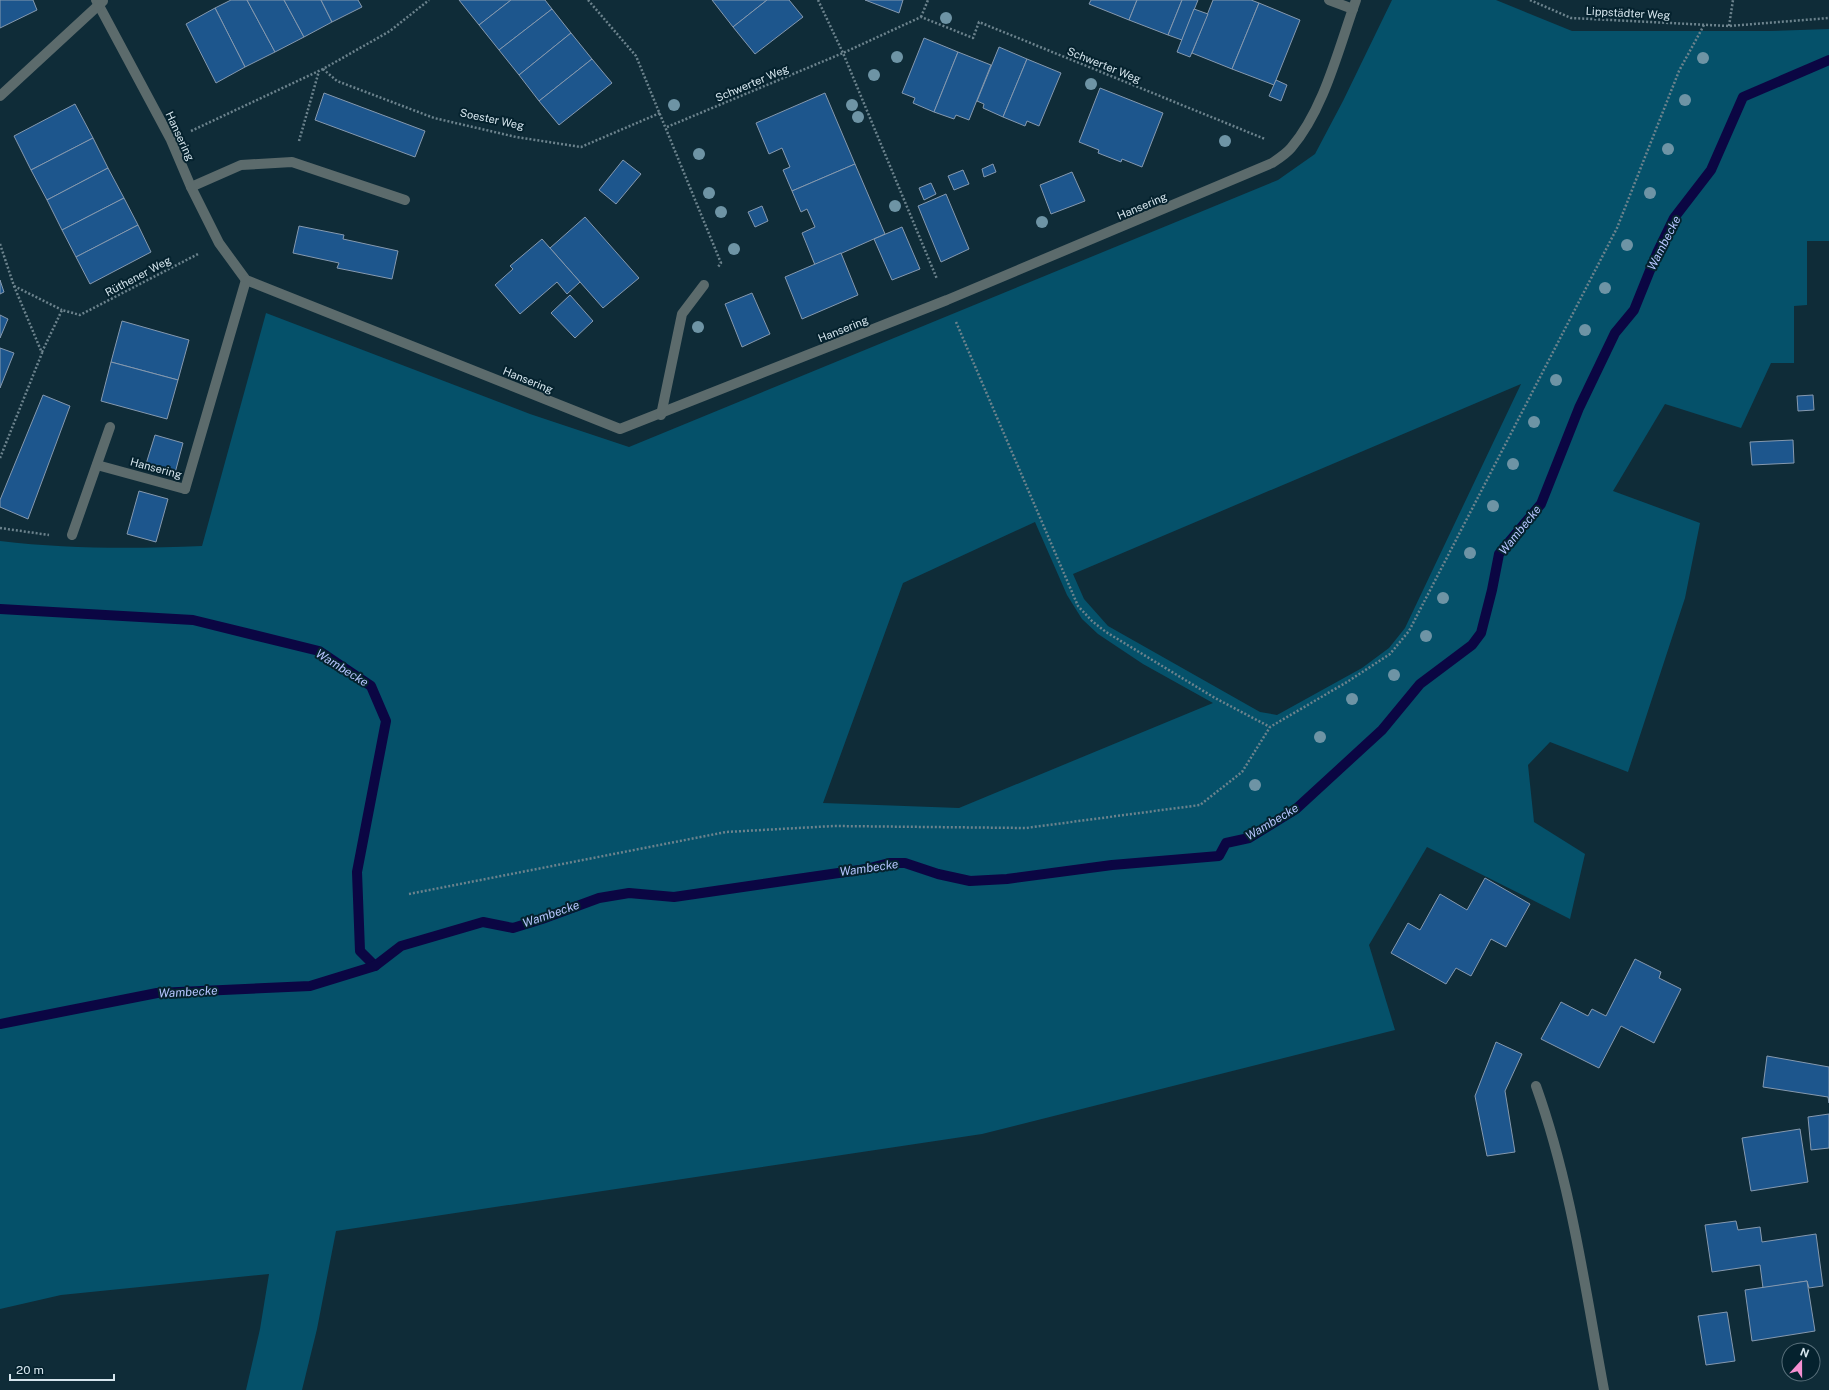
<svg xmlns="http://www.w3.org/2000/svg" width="1829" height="1390" font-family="'Public Sans',sans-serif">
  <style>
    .green { fill: #05516a; fill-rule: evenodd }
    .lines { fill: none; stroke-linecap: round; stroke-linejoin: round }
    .stream { stroke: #0b0643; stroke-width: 10 }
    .building { fill: #1d568d; stroke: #8599af }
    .path { stroke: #6c838d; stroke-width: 2.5; stroke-dasharray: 2 2; stroke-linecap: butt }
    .service { stroke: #5c6b6c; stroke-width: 10 }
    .minor { stroke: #5c6b6c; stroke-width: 10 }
    .tree { fill: #6e94a5 }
    .labels { text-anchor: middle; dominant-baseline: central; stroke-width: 4; stroke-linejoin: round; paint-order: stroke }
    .street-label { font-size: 11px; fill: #d6e6ee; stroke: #05222e }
    .water-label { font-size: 12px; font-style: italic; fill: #b7c6ff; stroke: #05222e }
  </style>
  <rect width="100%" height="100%" fill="#0f2c38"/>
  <path class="green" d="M1392,0h104l76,31h197l60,-2v212h-22v64l-13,1v57h-23l-30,65 -76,-24 -52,87 87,32 -15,75 -57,174 -78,-30 -22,23 6,57 51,32 -15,65 -143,-72 -58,98 26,85 -413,104 -646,97 -19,98 -15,61h-56l14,-61 9,-55 -208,21 -61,14v-768c67,8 134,8 202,5l64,-233 264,101 99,33 649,-267 37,-26 28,-53zM1521,384l-116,244 -16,20 -27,20 -85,47 -17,-3 -152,-86 -24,-27 -11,-25zM1035,522l32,73 15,24 16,15 45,30 70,39 -254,105 -136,-5 80,-220z"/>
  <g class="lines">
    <g class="stream">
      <path d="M0,609l193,11 126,31 52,35 15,35 -29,151 3,79 15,15"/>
      <path d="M0,1024l157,-31 153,-7 65,-20 26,-20 82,-24 30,6 29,-9 57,-21 30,-5 45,4 192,-28 23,-6h16l33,11 32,7 37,-2 105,-14 107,-9 7,-13 23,-5 47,-29 86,-79 38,-46 52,-39 9,-12 11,-43 7,-36 42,-50 38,-96 36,-75 19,-23 23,-57 17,-35 37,-48 32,-73 86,-37"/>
    </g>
  </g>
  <g class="building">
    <path d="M0,0h33l4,10 -37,18z"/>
    <path d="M231,0h16l28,52 -30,15 -30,-59z"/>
    <path d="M247,0h37l20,37 -29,15z"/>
    <path d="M284,0h37l11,22 -28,15z"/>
    <path d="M321,0h37l4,7 -30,15z"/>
    <path d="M459,0h52l-32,25z"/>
    <path d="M511,0h34l7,9 -53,41 -20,-25z"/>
    <path d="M712,0h55l-34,27z"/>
    <path d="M767,0h22l14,17 -48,37 -22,-27z"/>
    <path d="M865,0h38l-4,13z"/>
    <path d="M1091,0h46l-8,20 -40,-16z"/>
    <path d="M1137,0h45l-14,35 -39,-15z"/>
    <path d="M1182,0h16l-16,40 -14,-5z"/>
    <path d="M1213,0h38l8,3 -27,66 -40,-16z"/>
    <path d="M1259,3l41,17 -26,65 -42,-16z"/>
    <path d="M215,8l30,59 -29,16 -30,-59z"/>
    <path d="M552,9l19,24 -52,42 -20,-25z"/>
    <path d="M1194,9l14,5 -18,43 -13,-5z"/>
    <path d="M571,33l21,26 -53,42 -20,-26z"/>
    <path d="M924,38l34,14 -24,60 -21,-9 2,-5 -13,-5z"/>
    <path d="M999,47l28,12 -24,58 -20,-9 1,-4 -7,-3z"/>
    <path d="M958,52l33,13 -22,55 -13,-5 -2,4 -20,-7z"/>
    <path d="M592,59l20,24 -53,42 -20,-24z"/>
    <path d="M1027,59l34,14 -22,53 -12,-5 -2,5 -22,-9z"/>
    <path d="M1276,80l11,5 -6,16 -12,-5z"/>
    <path d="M1100,88l63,25 -21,54 -20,-8 -1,3 -23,-9 1,-3 -20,-8z"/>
    <path d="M324,93l101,38 -10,26 -100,-37z"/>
    <path d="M825,93l30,71 -63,27 -9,-21 7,-3 -8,-19 -13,6 -13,-31z"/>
    <path d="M75,104l18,34 -62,32 -17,-34z"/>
    <path d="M93,138l15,30 -61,32 -16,-30z"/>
    <path d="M623,160l18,14 -25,30 -17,-14z"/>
    <path d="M855,164l30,70 -70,31 -13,-32 13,-6 -8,-18 -6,3 -9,-21z"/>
    <path d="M993,164l3,8 -12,5 -2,-8z"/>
    <path d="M108,168l16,30 -62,32 -15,-30z"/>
    <path d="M963,170l6,14 -15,6 -6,-14z"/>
    <path d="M1072,172l13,29 -34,13 -11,-29z"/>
    <path d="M931,183l5,11 -12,6 -5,-12z"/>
    <path d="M946,194l23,55 -28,13 -23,-56z"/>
    <path d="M124,198l14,27 -62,32 -14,-27z"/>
    <path d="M762,206l6,15 -13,6 -7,-15z"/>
    <path d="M585,217l54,61 -36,30 -53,-60z"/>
    <path d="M138,225l13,27 -61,32 -14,-27z"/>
    <path d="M299,226l45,9 -1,4 55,12 -6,28 -55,-11 2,-5 -46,-10z"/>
    <path d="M902,227l18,42 -28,11 -18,-41z"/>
    <path d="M542,239l38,43 -13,12 -10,-12 -37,32 -25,-29 18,-16 -3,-3z"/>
    <path d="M841,253l17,42 -56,24 -17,-42z"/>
    <path d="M0,280l4,12 -4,2z"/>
    <path d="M752,293l18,41 -28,13 -17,-43z"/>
    <path d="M570,295l23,26 -18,17 -24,-25z"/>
    <path d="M0,315l8,4 -8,19z"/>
    <path d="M122,321l67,19 -11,40 -67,-18z"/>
    <path d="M0,348l14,5 -14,35z"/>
    <path d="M111,362l67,18 -11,39 -66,-18z"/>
    <path d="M43,395l27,11 -42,113 -28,-12v-7z"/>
    <path d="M1813,395l1,15 -16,1 -1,-15z"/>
    <path d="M155,435l28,8 -8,30 -29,-9z"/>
    <path d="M1793,440l1,23 -42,2 -2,-23z"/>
    <path d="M139,491l29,8 -12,43 -29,-8z"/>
    <path d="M1485,878l45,26 -24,43 -15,-8 -20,37 -15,-8 -10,16 -55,-31 17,-30 12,7 20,-36 27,16z"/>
    <path d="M1635,959l26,13 -2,6 22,11 -27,54 -33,-17 -22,42 -58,-29 20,-37 27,14 4,-7 14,7z"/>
    <path d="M1496,1042l26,12 -17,37 10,61 -28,4 -12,-60z"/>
    <path d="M1767,1056l62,11v36l-1,-6 -65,-10z"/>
    <path d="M1829,1114v34l-18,2 -3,-33z"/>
    <path d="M1800,1129l8,53 -57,9 -9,-53z"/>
    <path d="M1736,1221l2,9 22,-3 2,15 54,-8 7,52 -14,2 -2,-7 -44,7 -3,-23 -48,7 -7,-47z"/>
    <path d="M1807,1281l8,50 -63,10 -7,-51z"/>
    <path d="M1727,1312l8,49 -29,4 -8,-49z"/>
  </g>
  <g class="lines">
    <g class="path">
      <path d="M588,0l48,56 85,207 -3,4"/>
      <path d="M818,0l25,53 94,226"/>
      <path d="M1530,0l41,18 158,8 100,-8"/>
      <path d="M921,17l7,-17"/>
      <path d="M1729,26l4,-26"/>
      <path d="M323,69l14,12 97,37 82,19 65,10 79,-34"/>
      <path d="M667,127l176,-74 78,-36 52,21 6,-16 286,117"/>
      <path d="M191,131l132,-62 67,-38 39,-31"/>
      <path d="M299,141l20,-70"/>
      <path d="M0,244l14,42 28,67 -42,105"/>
      <path d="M14,286l48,24"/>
      <path d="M956,322l122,284 14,15 14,11 109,66 55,29 77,-45 43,-28 19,-23 208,-403 62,-157 25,-46"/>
      <path d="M42,352l20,-42 18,5 118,-61"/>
      <path d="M0,528l49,7"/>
      <path d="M409,894l317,-62 108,-6 192,2 174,-23 42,-33 28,-45"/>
    </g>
    <g class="service">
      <path d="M191,187l50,-22 51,-3 113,38"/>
      <path d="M97,465l88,24"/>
      <path d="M72,535l38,-108"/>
      <path d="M1536,1086c35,98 49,202 68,304"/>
    </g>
    <g class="minor">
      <path d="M96,0l75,140 20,47 28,56 27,37 374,149 327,-129 325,-137c6,-4 14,-9 19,-15 33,-38 48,-101 65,-148"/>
      <path d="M1329,0l24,9"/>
      <path d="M0,96l103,-95"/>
      <path d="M661,415l21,-101 22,-29"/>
      <path d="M185,489l61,-209"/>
    </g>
  </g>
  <g class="tree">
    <circle cx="946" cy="18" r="6"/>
    <circle cx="897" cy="57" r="6"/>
    <circle cx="1703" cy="58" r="6"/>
    <circle cx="874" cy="75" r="6"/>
    <circle cx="1091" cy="84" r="6"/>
    <circle cx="1685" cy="100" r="6"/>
    <circle cx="674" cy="105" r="6"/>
    <circle cx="852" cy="105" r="6"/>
    <circle cx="858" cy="117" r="6"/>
    <circle cx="1225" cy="141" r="6"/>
    <circle cx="1668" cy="149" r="6"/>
    <circle cx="699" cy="154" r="6"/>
    <circle cx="709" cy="193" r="6"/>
    <circle cx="1650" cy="193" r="6"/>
    <circle cx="895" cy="206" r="6"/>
    <circle cx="721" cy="212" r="6"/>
    <circle cx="1042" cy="222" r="6"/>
    <circle cx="1627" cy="245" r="6"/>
    <circle cx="734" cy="249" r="6"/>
    <circle cx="1605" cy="288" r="6"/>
    <circle cx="698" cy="327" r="6"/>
    <circle cx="1585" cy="330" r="6"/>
    <circle cx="1556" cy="380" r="6"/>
    <circle cx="1534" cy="422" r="6"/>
    <circle cx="1513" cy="464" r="6"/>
    <circle cx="1493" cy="506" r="6"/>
    <circle cx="1470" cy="553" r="6"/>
    <circle cx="1443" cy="598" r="6"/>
    <circle cx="1426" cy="636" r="6"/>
    <circle cx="1394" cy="675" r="6"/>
    <circle cx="1352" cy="699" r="6"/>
    <circle cx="1320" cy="737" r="6"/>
    <circle cx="1255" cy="785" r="6"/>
  </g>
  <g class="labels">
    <g class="street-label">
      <text transform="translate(1628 13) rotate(3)">Lippstädter Weg</text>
      <text transform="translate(1104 65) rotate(22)">Schwerter Weg</text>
      <text transform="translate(752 83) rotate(-23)">Schwerter Weg</text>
      <text transform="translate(492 119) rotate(12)">Soester Weg</text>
      <text transform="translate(180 136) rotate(65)">Hansering</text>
      <text transform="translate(1142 206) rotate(-23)">Hansering</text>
      <text transform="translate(138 276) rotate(-28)">Rüthener Weg</text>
      <text transform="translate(843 329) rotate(-22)">Hansering</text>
      <text transform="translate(528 380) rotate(22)">Hansering</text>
      <text transform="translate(156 468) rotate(15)">Hansering</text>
    </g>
    <g class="water-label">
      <text transform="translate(1664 243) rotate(-63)">Wambecke</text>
      <text transform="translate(1520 530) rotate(-51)">Wambecke</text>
      <text transform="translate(342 668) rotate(32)">Wambecke</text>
      <text transform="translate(1272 822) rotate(-31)">Wambecke</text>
      <text transform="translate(869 868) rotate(-8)">Wambecke</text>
      <text transform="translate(551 914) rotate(-19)">Wambecke</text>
      <text transform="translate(188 992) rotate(-3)">Wambecke</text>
    </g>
  </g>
  <g transform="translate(1801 1362) rotate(21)"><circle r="19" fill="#05222e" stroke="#59707b"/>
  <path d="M0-3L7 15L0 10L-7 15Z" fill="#f590d1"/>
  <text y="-6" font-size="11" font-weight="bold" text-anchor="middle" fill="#d6e6ee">N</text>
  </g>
  <path d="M10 1374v6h104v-6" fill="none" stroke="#d6e6ee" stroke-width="2"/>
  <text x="16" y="1374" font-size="12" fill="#d6e6ee" stroke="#05222e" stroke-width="3" paint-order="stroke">20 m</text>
</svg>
